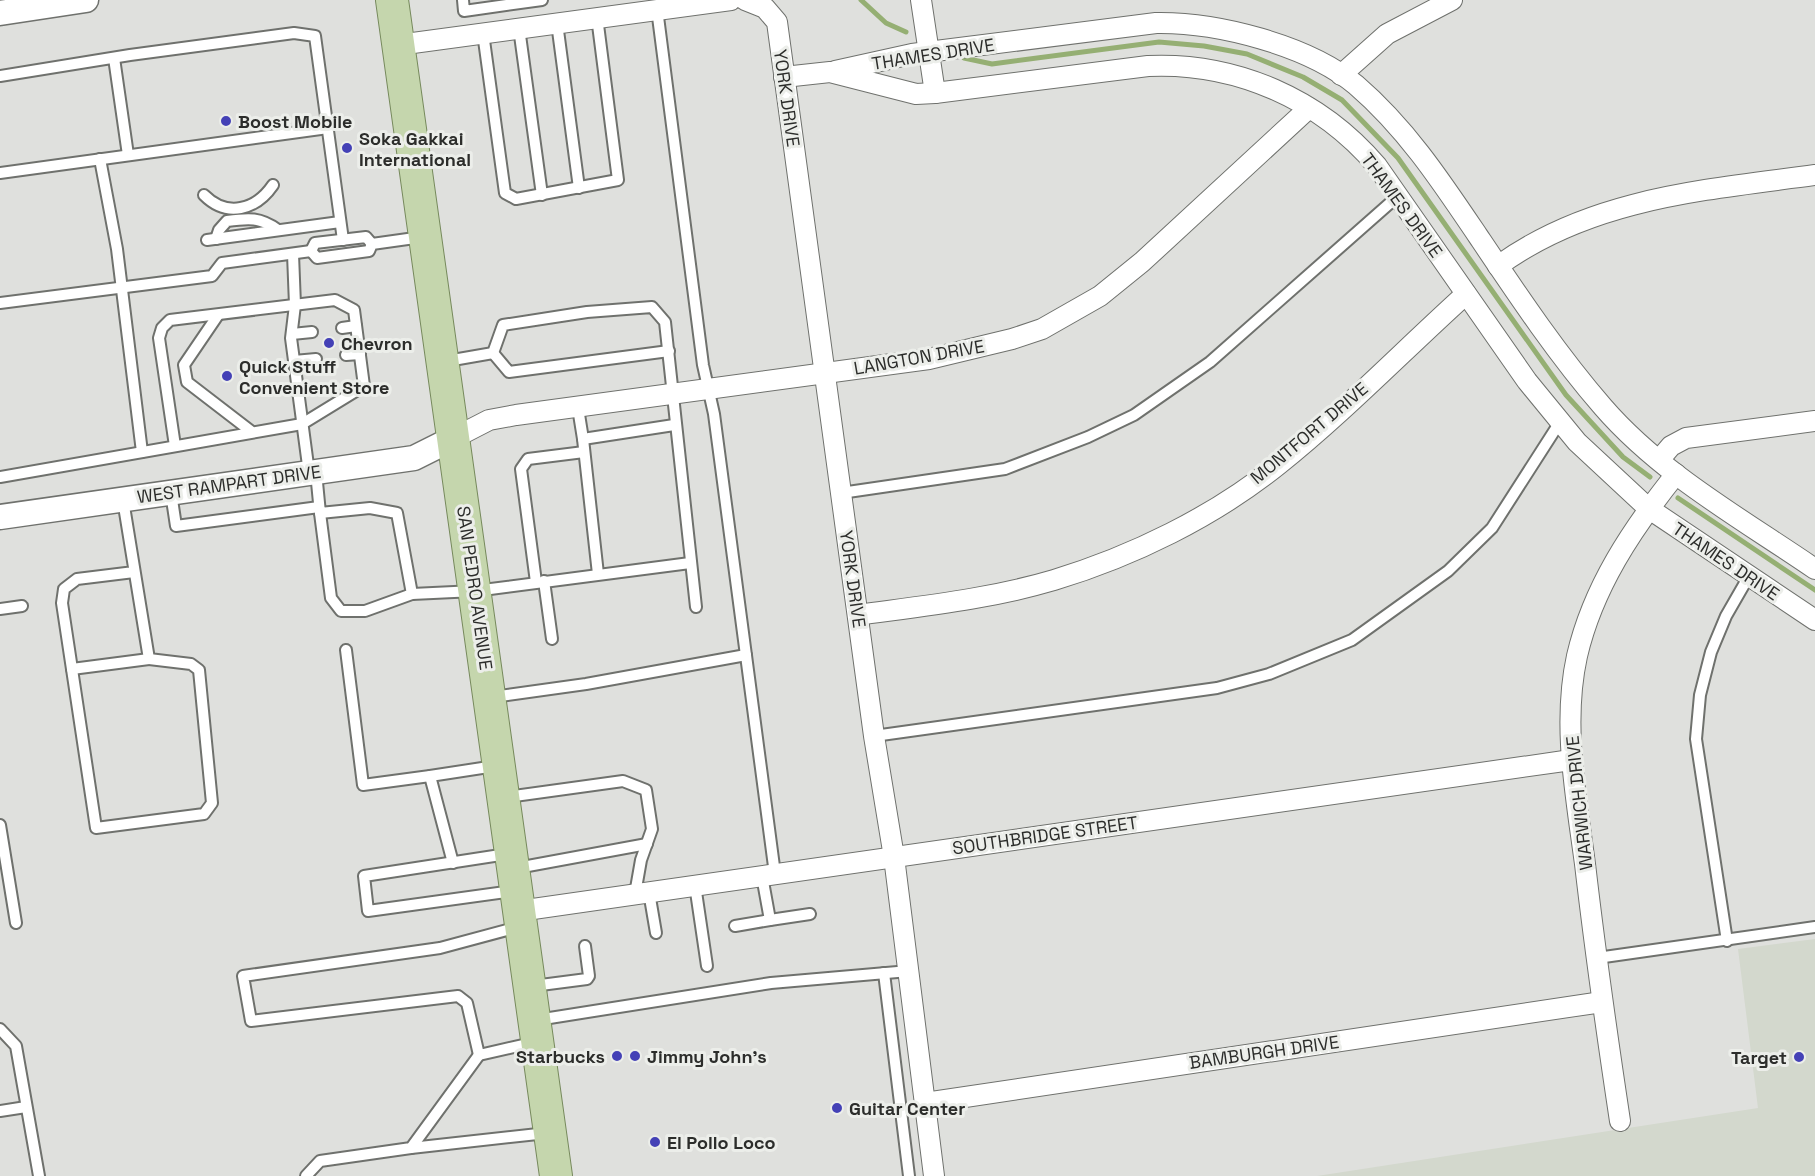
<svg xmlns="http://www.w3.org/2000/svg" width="1815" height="1176" font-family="'Space Grotesk',sans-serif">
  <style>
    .built { fill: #d3d8cd }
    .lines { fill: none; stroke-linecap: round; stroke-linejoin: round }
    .stream { stroke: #95af73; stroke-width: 5 }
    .service-casing { stroke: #6f716d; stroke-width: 14 }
    .minor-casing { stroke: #6f716d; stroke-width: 22 }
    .tertiary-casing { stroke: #6f716d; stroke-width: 27 }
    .primary-casing { stroke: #76895c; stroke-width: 34 }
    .service { stroke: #fff; stroke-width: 10 }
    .minor { stroke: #fff; stroke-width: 20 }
    .tertiary { stroke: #fff; stroke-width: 24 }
    .primary { stroke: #c5d6ad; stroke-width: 32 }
    .poi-dot { fill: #4441b6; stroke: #eceeea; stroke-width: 2 }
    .labels { text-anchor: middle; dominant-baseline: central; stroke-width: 6; stroke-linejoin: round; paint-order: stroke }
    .street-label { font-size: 18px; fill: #2c2d2b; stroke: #eceeea }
    .poi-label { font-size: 18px; font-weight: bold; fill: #2c2d2b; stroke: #eceeea; text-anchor: start }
  </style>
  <rect width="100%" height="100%" fill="#dfe0dd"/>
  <path class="built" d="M1815,939v237h-498l441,-68 -20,-159z"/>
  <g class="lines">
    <g class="stream">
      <path d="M861,0l25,23 20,9"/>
      <path d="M964,58l28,6 167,-22 45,4 43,8 56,23 39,23 56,58 168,237 57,62 27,20"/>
      <path d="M1678,498l137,92"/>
    </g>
    <g class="service-casing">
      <g id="service">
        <path d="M463,0l1,11 78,-11"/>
        <path d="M657,9l46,356 11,49 61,460"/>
        <path d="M557,23l22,165"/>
        <path d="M519,28l23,167"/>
        <path d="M483,33l22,160 11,6 102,-19 -21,-163"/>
        <path d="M114,58l14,97"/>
        <path d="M0,76l130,-21 164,-22 21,3 28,204"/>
        <path d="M100,159l17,90 25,203"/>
        <path d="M0,173l328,-45"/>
        <path d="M204,195c23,23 52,15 69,-10"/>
        <path d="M216,239l3,-9 8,-9c22,-3 33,-4 51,9"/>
        <path d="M207,240l133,-18"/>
        <path d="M311,251l6,7 52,-7 3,-7 50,-7"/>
        <path d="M311,251l4,-8 51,-6 6,7"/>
        <path d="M293,254l2,51 -4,33 18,135"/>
        <path d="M0,303l212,-27 10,-13 89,-12"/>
        <path d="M218,315l-34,50 3,17 65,50"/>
        <path d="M342,328l14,-2"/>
        <path d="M292,334l20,-2"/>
        <path d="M493,353l16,19 160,-21"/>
        <path d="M346,355l14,-1"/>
        <path d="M294,361l22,-2"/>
        <path d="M447,361l46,-8 10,-28 84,-13 65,-5 13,15 31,285"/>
        <path d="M578,408l5,31 91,-14"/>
        <path d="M583,439l15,135"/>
        <path d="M316,472l4,41 50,-5 27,5 15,81"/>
        <path d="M0,477l302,-53 62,-38 -10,-76 -19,-10 -165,20 -8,8 -3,10 16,108"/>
        <path d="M171,493l5,33 143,-19"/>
        <path d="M841,493l164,-24 83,-32 46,-22 76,-53 188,-166"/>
        <path d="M123,500l26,159 42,5 8,6 13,133 -8,11 -108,14 -34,-225 2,-14 13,-10 57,-7"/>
        <path d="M320,513l11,85 10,13h24l47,-17 63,-3 215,-28"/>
        <path d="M544,581l8,58"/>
        <path d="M536,582l-15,-113 7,-10 56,-7"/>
        <path d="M0,609l22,-3"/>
        <path d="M346,650l17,135 67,-9"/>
        <path d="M72,669l77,-10"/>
        <path d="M493,697l93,-13 160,-29"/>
        <path d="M874,736l343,-48 52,-14 83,-34 96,-69 44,-43 68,-106"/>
        <path d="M507,797l116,-16 23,9 6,39 -11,31 -6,34"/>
        <path d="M0,825l16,98"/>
        <path d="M507,854l-143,22 4,35 145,-20"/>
        <path d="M453,863l-23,-87 65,-10"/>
        <path d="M517,868l130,-24"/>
        <path d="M762,876l8,44 40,-6"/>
        <path d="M695,885l12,81"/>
        <path d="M649,892l7,41"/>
        <path d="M735,926l35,-6"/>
        <path d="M518,927l-78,21 -197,28 8,45 207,-25 9,7 12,52 57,-13"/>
        <path d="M1727,941l-31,-202 4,-44 11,-43 15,-36 23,-40"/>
        <path d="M1597,958l218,-31"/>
        <path d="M884,973l25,203"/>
        <path d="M533,986l54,-7 2,-3 -4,-30"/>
        <path d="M537,1020l234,-37 138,-12"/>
        <path d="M0,1029l16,17 23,130"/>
        <path d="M0,1111l26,-4"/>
        <path d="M411,1148l136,-15"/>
        <path d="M306,1176l14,-15 91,-13 68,-93"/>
      </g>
    </g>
    <g class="minor-casing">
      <g id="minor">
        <path d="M745,0l20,8 12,14 97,714 20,121 40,319"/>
        <path d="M921,0l14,93"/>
        <path d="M398,45l333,-45"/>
        <path d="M835,71l77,-17 244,-31c61,-1 152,22 200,62 50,43 85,96 122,151 39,58 79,118 125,171 58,67 139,112 212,162"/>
        <path d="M1341,75l46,-41 65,-34"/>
        <path d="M784,77l46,-5 86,22 19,-1 213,-27c88,-4 172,33 229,100l150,215 50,61 71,66 167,112"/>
        <path d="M1498,266c93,-68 207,-76 317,-91"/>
        <path d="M454,438l35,-18 27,-5 413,-56 83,-20 30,-10 58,-33 42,-34 167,-154"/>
        <path d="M1659,460l12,-14 15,-8 129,-17"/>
        <path d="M858,615c65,-9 132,-16 196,-35 79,-24 159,-63 224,-115 65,-52 126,-115 188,-171"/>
        <path d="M519,911l1052,-151"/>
        <path d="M925,1103l677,-101"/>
        <path d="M1620,1121c-13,-86 -25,-171 -35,-257 -9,-68 -23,-140 -8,-208 16,-69 55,-127 99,-182"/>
      </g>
    </g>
    <g class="tertiary-casing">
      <g id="tertiary">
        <path d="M0,13l86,-13"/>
        <path d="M0,517l414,-59 40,-20"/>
      </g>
    </g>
    <g class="primary-casing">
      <path id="primary" d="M392,0l164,1176"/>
    </g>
    <use href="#service" class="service"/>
    <use href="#minor" class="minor"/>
    <use href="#tertiary" class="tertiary"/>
    <use href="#primary" class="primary"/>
  </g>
  <g class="poi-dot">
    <circle cx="226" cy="121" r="6"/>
    <circle cx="347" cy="148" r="6"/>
    <circle cx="329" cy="343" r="6"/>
    <circle cx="227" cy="376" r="6"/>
    <circle cx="617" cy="1056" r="6"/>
    <circle cx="635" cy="1056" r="6"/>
    <circle cx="1799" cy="1057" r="6"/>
    <circle cx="837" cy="1108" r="6"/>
    <circle cx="655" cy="1142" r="6"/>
  </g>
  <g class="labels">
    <g class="street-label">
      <text transform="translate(933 54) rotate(-9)">THAMES DRIVE</text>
      <text transform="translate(787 98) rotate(82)">YORK DRIVE</text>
      <text transform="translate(1402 205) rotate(54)">THAMES DRIVE</text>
      <text transform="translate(919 357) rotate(-10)">LANGTON DRIVE</text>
      <text transform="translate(1309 433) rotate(-40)">MONTFORT DRIVE</text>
      <text transform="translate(229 484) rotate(-8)">WEST RAMPART DRIVE</text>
      <text transform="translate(1726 561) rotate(34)">THAMES DRIVE</text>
      <text transform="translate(853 579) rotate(82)">YORK DRIVE</text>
      <text transform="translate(475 588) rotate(82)">SAN PEDRO AVENUE</text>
      <text transform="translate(1579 803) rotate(-96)">WARWICH DRIVE</text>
      <text transform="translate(1045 835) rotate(-8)">SOUTHBRIDGE STREET</text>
      <text transform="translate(1264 1052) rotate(-8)">BAMBURGH DRIVE</text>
    </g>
    <g class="poi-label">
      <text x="238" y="121">Boost Mobile</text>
      <text x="359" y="138">Soka Gakkai<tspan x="359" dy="21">International</tspan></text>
      <text x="341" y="343">Chevron</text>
      <text x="239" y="366">Quick Stuff<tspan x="239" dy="21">Convenient Store</tspan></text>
      <text x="605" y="1056" text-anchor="end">Starbucks</text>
      <text x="647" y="1056">Jimmy John's</text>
      <text x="1787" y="1057" text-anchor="end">Target</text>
      <text x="849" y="1108">Guitar Center</text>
      <text x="667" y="1142">El Pollo Loco</text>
    </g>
  </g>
</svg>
